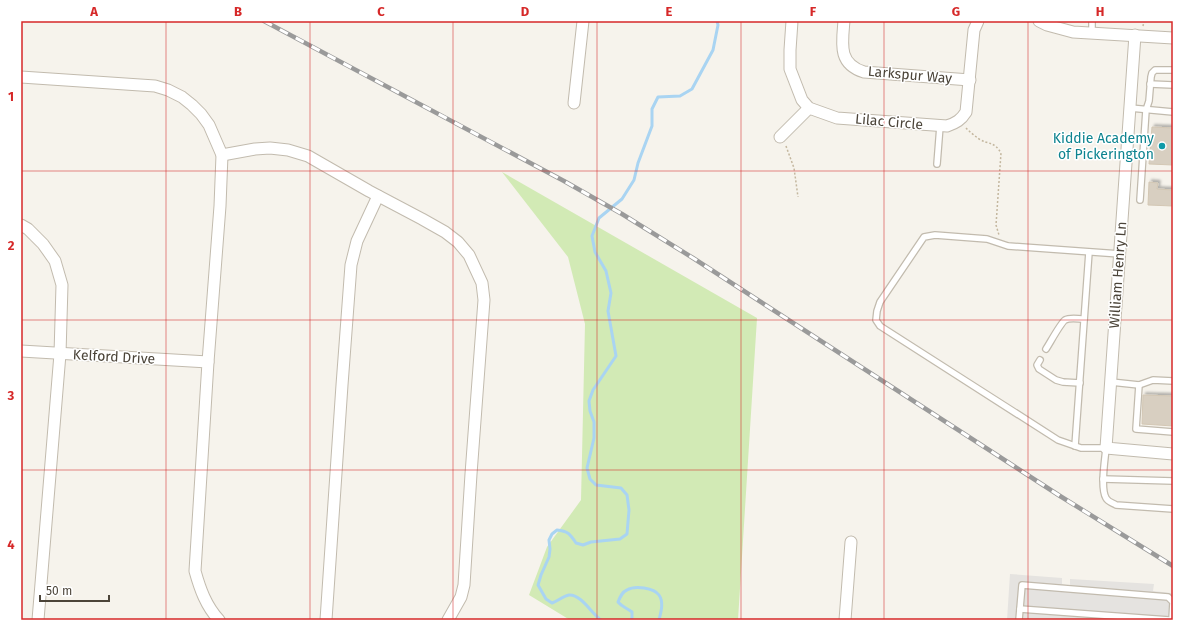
<svg xmlns="http://www.w3.org/2000/svg" width="1194" height="641" font-family="'Fira Sans',sans-serif">
  <style>
    .green { fill: #d2eab5 }
    .parking { fill: #e5e3e0 }
    .lines { fill: none; stroke-linecap: round; stroke-linejoin: round }
    .stream { stroke: #a9d4f2; stroke-width: 3 }
    .building { fill: #d8cfc1; stroke: #d3c7b4; filter: url(#shadow) }
    .lane-casing { stroke: #c2bbae; stroke-width: 8 }
    .street-casing { stroke: #c2bbae; stroke-width: 13 }
    .path { stroke: #c4b79f; stroke-width: 1.5; stroke-dasharray: 2 2; stroke-linecap: butt }
    .lane { stroke: #fff; stroke-width: 5.5 }
    .street { stroke: #fff; stroke-width: 11 }
    .rail-casing { stroke: #9a9a9a; stroke-width: 4.5 }
    .rail { stroke: #fff; stroke-width: 3; stroke-dasharray: 9; stroke-linecap: butt }
    .grid { fill: none; stroke: #d62828; stroke-width: 1; stroke-opacity: 0.55 }
    .culture-dot { fill: #0f9aa8; stroke: #fff; stroke-width: 1.5 }
    .labels { text-anchor: middle; dominant-baseline: central; stroke-width: 3; stroke-linejoin: round; paint-order: stroke }
    .street-label { font-size: 14px; fill: #4b4439; stroke: #fff }
    .culture-label { font-size: 14px; fill: #0d838f; stroke: #fff; text-anchor: end }
    .neatline { fill: none; stroke: #d62828; stroke-width: 1.5 }
    .grid-label { font-size: 13px; text-anchor: middle; font-weight: bold; fill: #d62828 }
  </style>
  <defs>
    <filter id="shadow"><feDropShadow dx="2.5" dy="-2.5" stdDeviation="1" flood-color="#0004"/></filter>
  </defs>
  <rect width="100%" height="100%" fill="#f6f3ec"/>
  <path class="green" d="M502,172l255,146 -19,302h-168l-41,-25 18,-48 34,-47 4,-176 -17,-67z"/>
  <path class="parking" d="M1010,574l52,4v6l8,2v-7l84,5 -1,7 18,2 2,2v25h-166z"/>
  <g class="lines">
    <g class="stream">
      <path d="M601,620c-9,-6 -20,-26 -32,-25 -6,1 -11,6 -17,8l-6,-4 -8,-14 3,-10 8,-18 1,-8 -1,-9 3,-6 5,-4c11,1 13,4 19,13l7,2 8,-3 29,-3 7,-5 2,-24 -2,-15 -6,-7 -25,-3 -6,-6 -3,-11 7,-30v-16l-4,-11 -1,-10 4,-11 23,-34 -8,-45 3,-18 -5,-22 -11,-19 -3,-16 7,-18 23,-19 12,-19 4,-17 14,-37v-17l6,-12 22,-1 12,-7 21,-39 5,-25 -1,-4"/>
      <path d="M631,620l1,-2v-6c-5,-4 -10,-5 -14,-10 2,-5 4,-10 9,-12 8,-5 27,-2 32,5 5,7 2,17 0,25"/>
    </g>
  </g>
  <g class="building">
    <path d="M1152,127l21,1v37l-24,-1z"/>
    <path d="M1149,182l9,1 -1,6 16,1v16l-25,-1z"/>
    <path d="M1143,395l30,1v30l-31,-2z"/>
  </g>
  <g class="lines">
    <g class="lane-casing">
      <g id="lane">
        <path d="M1092,33v-12"/>
        <path d="M1150,84l23,1"/>
        <path d="M1130,108l43,4"/>
        <path d="M937,164l3,-38"/>
        <path d="M1140,200l6,-90 3,-9 2,-24 1,-4 3,-3h18"/>
        <path d="M1120,254l-112,-8 -21,-7 -52,-4 -11,2 -44,65 -3,9 -1,9 4,6 178,114 23,8h25c-1,12 -6,40 0,50 2,4 7,5 10,7l57,4"/>
        <path d="M1046,349c4,-6 14,-25 19,-29 5,-3 13,-1 19,-1"/>
        <path d="M1040,360l-3,5 2,4 17,11 7,2 17,1"/>
        <path d="M1111,382l28,3 14,-5 20,1"/>
        <path d="M1139,385l-3,44 37,3"/>
        <path d="M1075,446l14,-194"/>
        <path d="M1103,479l70,2"/>
        <path d="M1020,609l149,11"/>
        <path d="M1019,620l3,-35 146,12 5,5 -1,18"/>
      </g>
    </g>
    <g class="street-casing">
      <g id="street">
        <path d="M792,21l-2,29v19l12,31 7,8 28,10 110,8c9,-3 14,-6 19,-14l8,-82 4,-9"/>
        <path d="M844,21c-2,23 -6,43 20,51l106,8"/>
        <path d="M1039,21l8,4 26,7 100,6"/>
        <path d="M1135,35l-29,413 67,6"/>
        <path d="M21,77l134,9 13,4 14,7 10,8 9,9 8,11 13,30 -2,51 -12,156 -13,209c5,18 11,35 24,49"/>
        <path d="M574,103l9,-82"/>
        <path d="M780,137l29,-29"/>
        <path d="M222,155l33,-6 15,-1 18,2 20,6 61,35 53,28 23,13 13,10 11,13 13,28 2,17 -13,174 -7,111 -3,12 -13,23"/>
        <path d="M21,225l7,4 15,15 12,17 7,24 -2,69 -22,266"/>
        <path d="M21,351l187,11"/>
        <path d="M326,620l16,-235 9,-120 6,-24 21,-45"/>
        <path d="M845,620l6,-78"/>
      </g>
    </g>
    <g class="path">
      <path d="M1143,26l1,-5"/>
      <path d="M966,128c4,4 9,8 13,11 10,6 15,2 22,14l-5,72 3,10"/>
      <path d="M786,146l8,22 4,29"/>
    </g>
    <use href="#lane" class="lane"/>
    <use href="#street" class="street"/>
    <g class="rail-casing">
      <path id="rail" d="M264,21l300,160 58,33 71,44 367,238 113,70"/>
    </g>
    <use href="#rail" class="rail"/>
  </g>
  <path class="grid" d="M166,21v599M310,21v599M453,21v599M597,21v599M741,21v599M884,21v599M1028,21v599M21,171h1152M21,320h1152M21,470h1152"/>
  <circle class="culture-dot" cx="1162" cy="146" r="4"/>
  <g class="labels">
    <g class="street-label">
      <text transform="translate(910 75) rotate(5)">Larkspur Way</text>
      <text transform="translate(889 122) rotate(5)">Lilac Circle</text>
      <text transform="translate(1118 275) rotate(-86)">William Henry Ln</text>
      <text transform="translate(114 357) rotate(3)">Kelford Drive</text>
    </g>
    <g class="culture-label">
      <text x="1154" y="138">Kiddie Academy<tspan x="1154" dy="16">of Pickerington</tspan></text>
    </g>
  </g>
  <rect width="1194" height="641" fill="none" stroke="#ffffff" stroke-width="44"/>
  <path d="M40 595v6h69v-6" fill="none" stroke="#4b4439" stroke-width="2"/>
  <text x="46" y="595" font-size="12" fill="#4b4439" stroke="#ffffff" stroke-width="3" paint-order="stroke">50 m</text>
  <rect x="22" y="22" width="1150" height="597" class="neatline"/>
  <g class="grid-label">
    <text x="94" y="16">A</text>
    <text x="238" y="16">B</text>
    <text x="381" y="16">C</text>
    <text x="525" y="16">D</text>
    <text x="669" y="16">E</text>
    <text x="813" y="16">F</text>
    <text x="956" y="16">G</text>
    <text x="1100" y="16">H</text>
    <text x="11" y="101">1</text>
    <text x="11" y="250">2</text>
    <text x="11" y="400">3</text>
    <text x="11" y="549">4</text>
  </g>
</svg>
